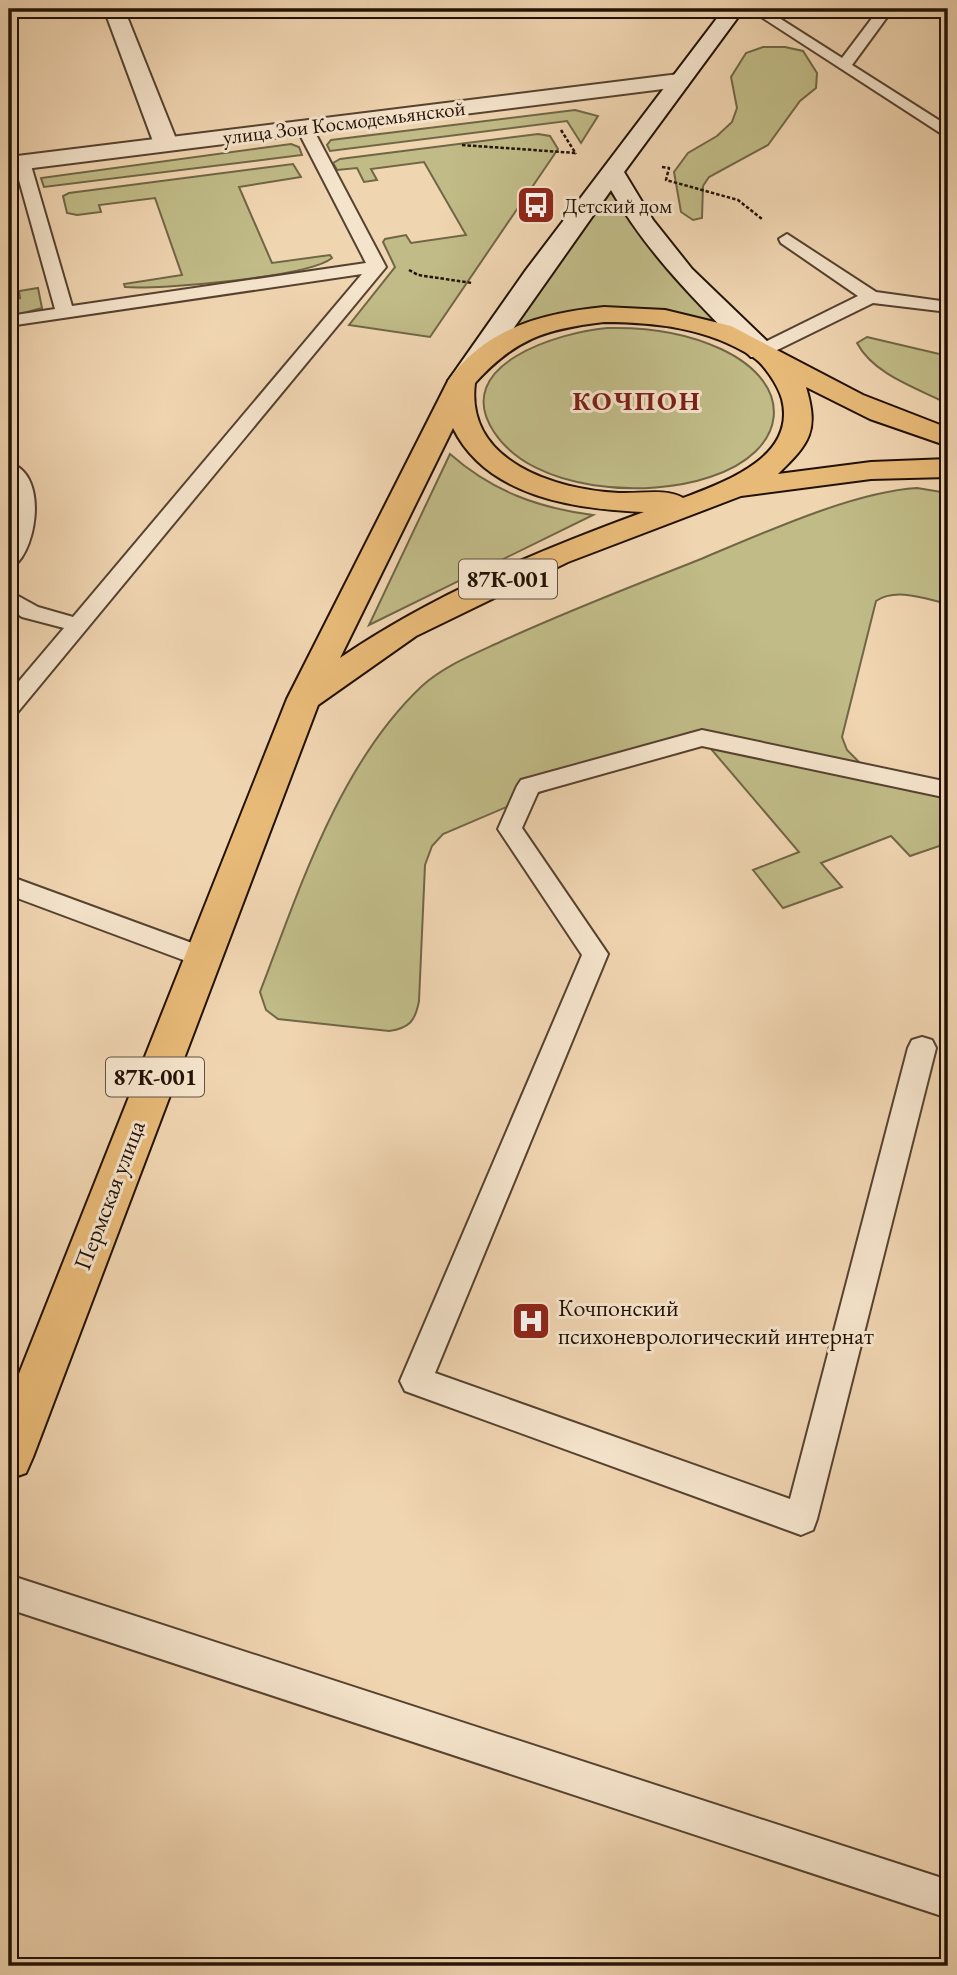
<svg xmlns="http://www.w3.org/2000/svg" width="957" height="1975" font-family="'EB Garamond',serif">
  <style>
    .green { fill: #c0bb87; stroke: #716646; stroke-width: 2 }
    .lines { fill: none; stroke-linecap: round; stroke-linejoin: round }
    .service-casing { stroke: #564230; stroke-width: 4 }
    .minor-casing { stroke: #564230; stroke-width: 4 }
    .tertiary-casing { stroke: #564230; stroke-width: 4 }
    .secondary-casing { stroke: #221105; stroke-width: 4 }
    .primary-casing { stroke: #221105; stroke-width: 4 }
    .path { stroke: #221105; stroke-width: 2.5; stroke-dasharray: 3.5 2; stroke-linecap: butt }
    .service { fill: #f5e4cc; fill-rule: evenodd }
    .minor { fill: #f5e4cc; fill-rule: evenodd }
    .tertiary { fill: #f5e4cc; fill-rule: evenodd }
    .secondary { fill: #f5e4cc; fill-rule: evenodd }
    .primary { fill: #e8ba78; fill-rule: evenodd }
    .labels { text-anchor: middle; dominant-baseline: central; stroke-width: 6; stroke-linejoin: round; paint-order: stroke }
    .far-street-label { font-size: 21px; fill: #221105; stroke: #f5e4cc }
    .far-poi-label { font-size: 21px; fill: #221105; stroke: #f5e4cc; text-anchor: start }
    .shield { fill: #f5e4cc; stroke: #615041; stroke-width: 2 }
    .shield-label { font-size: 23px; font-weight: bold; fill: #221105 }
    .street-label { font-size: 24px; fill: #221105; stroke: #f5e4cc }
    .poi-label { font-size: 24px; fill: #221105; stroke: #f5e4cc; text-anchor: start }
    .far-district-label { font-size: 26px; font-weight: bold; letter-spacing: 2px; fill: #7a1f14; stroke: #f5e4cc }
  </style>
  <rect width="100%" height="100%" fill="#f0d5b1"/>
  <filter id="stains"><feTurbulence type="fractalNoise" baseFrequency=".00286" numOctaves="4"/><feColorMatrix values="0 0 0 0 .2 0 0 0 0 .09 0 0 0 0 .02 0 0 0 .5 -.17"/></filter>
  <radialGradient id="worn" r=".72"><stop offset=".6" stop-color="#630" stop-opacity="0"/><stop offset="1" stop-color="#630" stop-opacity=".3"/></radialGradient>
  <g class="green">
    <path d="M763,47h22l18,4 14,22 -1,15 -16,13 -32,44 -59,32 -6,9 -1,32 -9,2 -12,-8 -7,-40 14,-19 29,-17 15,-14 5,-14 -6,-31 15,-24z"/>
    <path d="M575,110l23,6 -17,27 -14,-22 -237,30 -3,-6 4,-5z"/>
    <path d="M538,134l12,2 8,13 -128,188 -81,-12 46,-58 -12,-25 2,-3 21,-4 5,8 55,-8 -42,-73 -53,7 6,11 -13,2 -7,-14 -20,2 -4,-7 7,-4z"/>
    <path d="M291,144l8,3 3,8 -258,32 -3,-9z"/>
    <path d="M293,164l8,13 -62,10 33,76 58,-8 2,3c-23,19 -173,32 -207,29l-1,-3 58,-9 -27,-77 -56,7 2,7 -24,3 -10,-2 -4,-17 6,-3z"/>
    <path d="M610,192l111,133 -61,-15 -41,-2 -109,22z"/>
    <path d="M38,288l4,20 -33,9v-18l11,-1 -1,-7z"/>
    <path d="M607,328c39,-1 78,4 114,21 77,36 67,103 -11,128 -62,21 -176,16 -216,-45 -45,-68 67,-100 113,-104z"/>
    <path d="M867,337l81,19v48c-31,-16 -74,-29 -91,-61z"/>
    <path d="M450,454c42,37 88,54 143,61l-224,110z"/>
    <path d="M917,488l31,5v111c-22,-5 -52,-17 -72,-3l-34,136 5,13 13,13 88,23v57l-38,13 -19,-20 -70,27 21,24 -59,21 -30,-38 46,-18 -99,-116 -156,55 -101,43 -11,12 -7,19 -6,136c-4,21 -10,27 -30,30l-111,-12 -12,-9 -6,-18c40,-104 79,-228 162,-306 22,-20 52,-32 78,-44 63,-29 127,-54 191,-79 64,-26 159,-71 226,-75z"/>
  </g>
  <g class="lines">
    <g class="service-casing">
      <g id="service">
        <path d="M749,9h16l77,49 37,-49h14l-41,56 96,61v12z"/>
        <path d="M304,122l8,5 74,140 -369,446 -8,2v-22l55,-65 -42,-11 -13,-9v-17l29,16 35,10 289,-343 -353,52v-10l46,-7 -41,-147 8,-5 8,5 42,144 294,-43 -70,-136z"/>
        <path d="M787,234l89,58 72,10v10l-75,-9 -106,52h-12l-3,-4 3,-4 103,-51 -77,-53 -2,-4z"/>
        <path d="M9,463c43,11 25,99 0,105v-33l8,-33 -8,-21z"/>
        <path d="M702,730l246,52v16l-246,-52 -164,46 -16,36 86,126 -173,419 355,126 118,-451 4,-8 10,-3 10,3 4,8 -119,471 -4,11 -12,5 -396,-144 -5,-10 182,-426 -84,-126 19,-43 4,-6z"/>
        <path d="M9,876l202,74 4,7 -4,7 -9,3 -193,-72z"/>
        <path d="M9,1575l939,305v38l-939,-309z"/>
      </g>
    </g>
    <g class="minor-casing">
      <path id="minor" d="M104,9h20l54,135 -4,5h-16l-4,-5z"/>
    </g>
    <g class="tertiary-casing">
      <path id="tertiary" d="M679,74l8,2 3,5 -3,5 -678,85v-14z"/>
    </g>
    <g class="secondary-casing">
      <path id="secondary" d="M724,9h20l-120,163 29,48 39,49 79,76 3,6 -3,6h-20c-52,-53 -103,-102 -140,-167l-139,197h-20l-4,-6 78,-111z"/>
    </g>
    <g class="primary-casing">
      <path id="primary" d="M604,307l61,3 66,16 132,69 85,33v18l-78,-27 -64,-32c13,44 4,56 -28,87l93,-12 77,-3v18l-77,2 -130,17 -173,66 -152,74 -98,69 -285,752 -7,16 -17,6v-80l278,-700 161,-318c37,-53 95,-68 156,-74zM604,322c51,0 104,6 149,35 11,7 25,28 29,42 15,58 -57,83 -99,99 -16,-10 -45,-4 -64,-5 -63,-3 -154,-31 -144,-110 40,-44 70,-54 129,-61zM453,428c34,69 122,81 191,84 -106,39 -210,82 -304,146z"/>
    </g>
    <g class="path">
      <path d="M561,130l15,24"/>
      <path d="M462,145l114,8"/>
      <path d="M662,167l7,1 -3,12 72,20 24,19"/>
      <path d="M409,270l9,5 54,8"/>
    </g>
    <use href="#service" class="service"/>
    <use href="#minor" class="minor"/>
    <use href="#tertiary" class="tertiary"/>
    <use href="#secondary" class="secondary"/>
    <use href="#primary" class="primary"/>
  </g>
  <defs>
    <g id="bus-square" transform="scale(2.0125)"><rect x="-9" y="-9" width="18" height="18" rx="4" fill="#8f2418" stroke="#f5e4cc"/><path d="M-5-6H5V4H4V6H2V4H-2V6H-4V4H-5ZM-3.5-4V0h7V-4ZM-3.5 1.2v1.5H-2V1.2ZM2 1.2v1.5H3.5V1.2Z" fill="#fff"/></g>
    <g id="hospital-square" transform="scale(2.0125)"><rect x="-9" y="-9" width="18" height="18" rx="4" fill="#8f2418" stroke="#f5e4cc"/><path d="M-5-5h3v3.5h4V-5h3V5h-3V1.5h-4V5h-3Z" fill="#fff"/></g>
  </defs>
  <g fill-rule="evenodd">
    <use href="#bus-square" x="536" y="205"/>
    <use href="#hospital-square" x="531" y="1321"/>
  </g>
  <g class="labels">
    <g class="far-street-label">
      <text transform="translate(344 122) rotate(-7)">улица Зои Космодемьянской</text>
    </g>
    <g class="far-poi-label">
      <text x="563" y="205">Детский дом</text>
    </g>
    <g class="shield">
      <rect x="459" y="559.5" width="98" height="39" rx="5"/>
      <rect x="106" y="1057.5" width="98" height="39" rx="5"/>
    </g>
    <g class="shield-label">
      <text x="508" y="579">87К-001</text>
      <text x="155" y="1077">87К-001</text>
    </g>
    <g class="street-label">
      <text transform="translate(109 1195) rotate(-69)">Пермская улица</text>
    </g>
    <g class="poi-label">
      <text x="558" y="1307">Кочпонский<tspan x="558" dy="28">психоневрологический интернат</tspan></text>
    </g>
    <g class="far-district-label">
      <text x="637" y="401">КОЧПОН</text>
    </g>
  </g>
  <rect width="957" height="1975" fill="none" stroke="#f0d5b1" stroke-width="35"/>
  <rect x="10" y="10" width="936" height="1954" fill="none" stroke="#221105" stroke-width="3.5"/>
  <rect x="18" y="18" width="922" height="1940" fill="none" stroke="#221105" stroke-width="2"/>
  <rect width="100%" height="100%" filter="url(#stains)"/>
  <rect width="100%" height="100%" fill="url(#worn)"/>
</svg>
